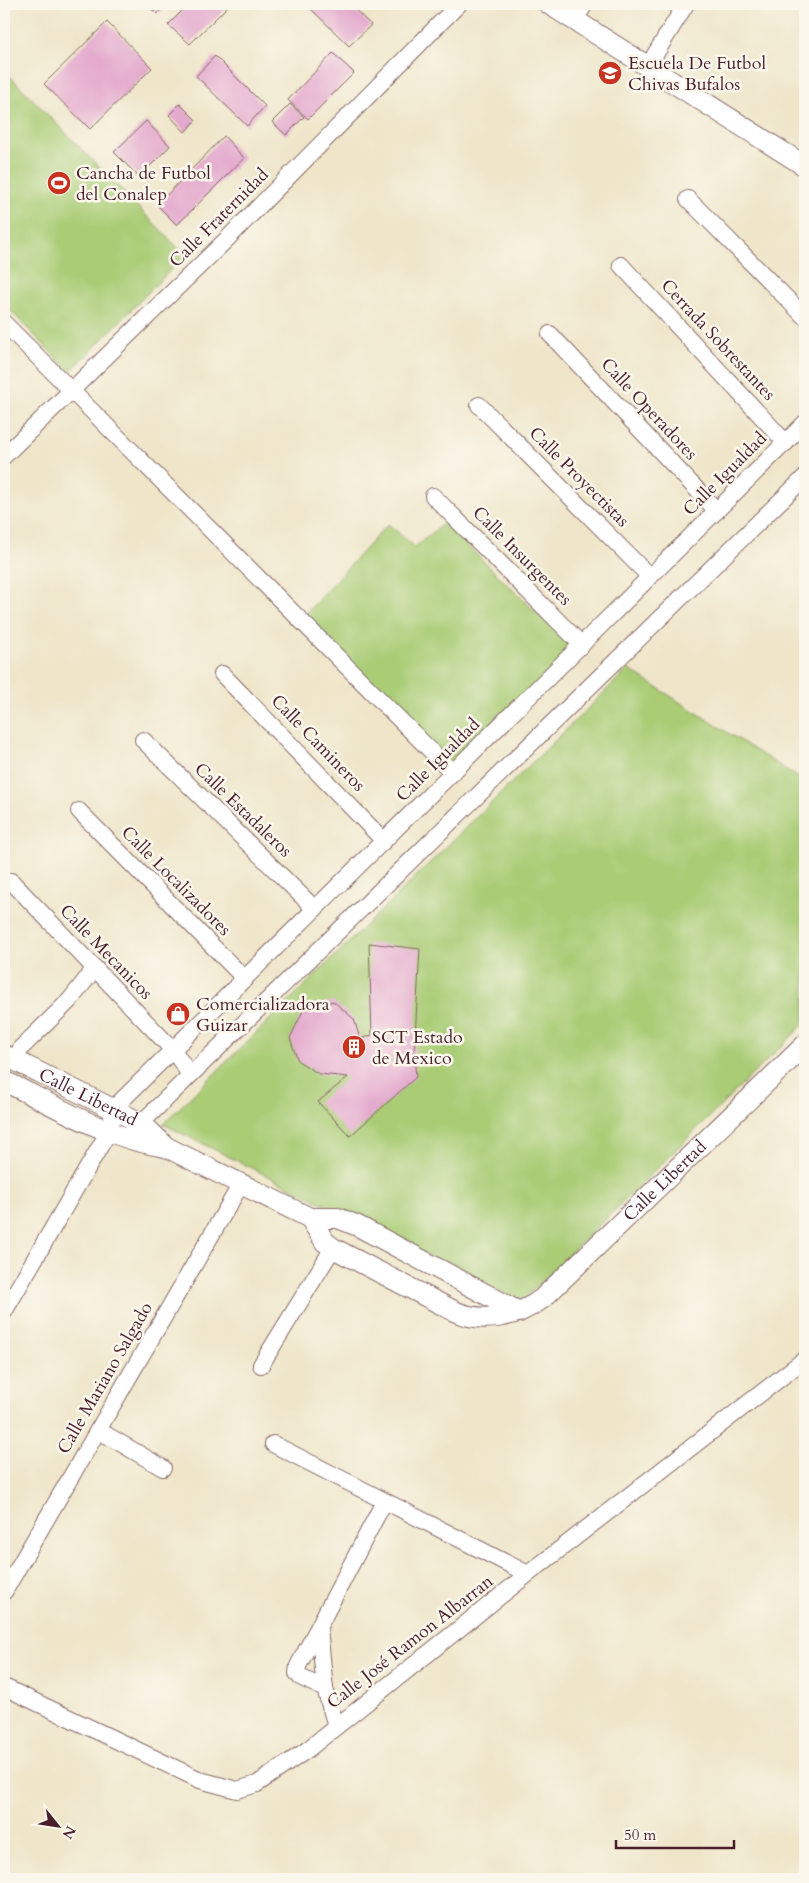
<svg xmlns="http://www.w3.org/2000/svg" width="809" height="1883" font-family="Cardo,serif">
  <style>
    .green { fill: #a9cc75; stroke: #7a7650 }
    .building { fill: #e4aace }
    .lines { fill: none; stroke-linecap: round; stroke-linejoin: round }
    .minor-casing { stroke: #846563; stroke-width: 18 }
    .major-casing { stroke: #846563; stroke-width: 22 }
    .minor { stroke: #fff; stroke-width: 16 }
    .major { stroke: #fff; stroke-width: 20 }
    .labels { text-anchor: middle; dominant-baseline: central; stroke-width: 5; stroke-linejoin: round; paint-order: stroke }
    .poi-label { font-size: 18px; fill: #4a1f2b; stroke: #fbf7ec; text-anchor: start }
    .street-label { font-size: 18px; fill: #4a1f2b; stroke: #fbf7ec }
  </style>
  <rect width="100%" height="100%" fill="#fbf7ec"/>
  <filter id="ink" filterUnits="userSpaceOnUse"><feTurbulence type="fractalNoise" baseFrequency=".02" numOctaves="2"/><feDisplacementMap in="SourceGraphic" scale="10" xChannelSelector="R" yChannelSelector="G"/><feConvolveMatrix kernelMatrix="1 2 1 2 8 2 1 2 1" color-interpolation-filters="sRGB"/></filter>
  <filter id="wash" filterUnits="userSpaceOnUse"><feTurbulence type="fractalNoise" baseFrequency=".0096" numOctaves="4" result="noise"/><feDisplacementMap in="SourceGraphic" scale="20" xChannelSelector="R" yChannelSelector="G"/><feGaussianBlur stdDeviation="1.12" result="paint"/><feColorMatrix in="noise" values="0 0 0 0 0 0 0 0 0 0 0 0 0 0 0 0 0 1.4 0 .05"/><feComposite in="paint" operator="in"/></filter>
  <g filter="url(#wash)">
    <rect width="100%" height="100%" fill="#efe6ca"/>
    <g class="green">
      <path d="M4,70l181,185 -115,117 -66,-68z"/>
      <path d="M444,523l132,128 -122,120 -148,-158 82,-89 27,23z"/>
      <path d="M628,669l177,113v241l-284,279 -358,-178z"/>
    </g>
    <g id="blocks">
      <g class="building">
        <path d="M146,4h21l-10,10z"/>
        <path d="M189,4h41l-40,40 -22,-19z"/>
        <path d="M306,4h43l22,21 -22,21z"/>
        <path d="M107,22l45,46 -62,61 -46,-45z"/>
        <path d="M333,53l21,20 -46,46 -20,-19z"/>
        <path d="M215,56l50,50 -18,20 -51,-50z"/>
        <path d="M180,104l16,16 -11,12 -16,-17z"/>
        <path d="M290,104l14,13 -18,18 -14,-13z"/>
        <path d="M146,121l24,25 -31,31 -25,-25z"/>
        <path d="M224,136l20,22 -67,67 -20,-20z"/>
        <path d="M369,943l51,6 -6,106 2,22 -66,59 -32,-34 30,-25 -29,-3 -21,-13 -8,-23 14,-29 29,-8 21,18 6,20 12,-4z"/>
      </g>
    </g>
  </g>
  <g filter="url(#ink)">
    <use href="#blocks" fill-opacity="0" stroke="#846563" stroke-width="1"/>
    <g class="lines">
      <g class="minor-casing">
        <g id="minor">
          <path d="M575,20l10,-16"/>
          <path d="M648,66l38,-62"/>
          <path d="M688,199l117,118"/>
          <path d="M621,265l165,178"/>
          <path d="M4,323l449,450"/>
          <path d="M550,334l167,177"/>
          <path d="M479,405l171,172"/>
          <path d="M4,456l223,-217 232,-235"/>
          <path d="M433,496l149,149"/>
          <path d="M222,674l162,167"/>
          <path d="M143,740l172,169"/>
          <path d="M79,811l166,168"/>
          <path d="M11,881l162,169 17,25"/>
          <path d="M15,1061l6,-13 49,-48 25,-32"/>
          <path d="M133,1131l672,-654"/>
          <path d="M4,1312l105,-181 5,-23 691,-685"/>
          <path d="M261,1365l72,-117"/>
          <path d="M98,1430l65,38"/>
          <path d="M273,1444l255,130"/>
          <path d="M4,1592l237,-408"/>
          <path d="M319,1628l6,61 11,37"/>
          <path d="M4,1687l196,93 37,10 20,-6 50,-34 221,-176 277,-215"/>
          <path d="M325,1689l-25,-12 -3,-4 1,-7 86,-164"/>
        </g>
      </g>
      <g class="major-casing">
        <g id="major">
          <path d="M549,4l256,162"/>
          <path id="s1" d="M4,1055l137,68 25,24"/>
          <path d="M4,1081c50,24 107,59 162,66l144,71h28l20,8 161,86"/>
          <path id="s2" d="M310,1218l15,24 8,6 121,63c28,13 65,6 89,-13l262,-253"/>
        </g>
      </g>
      <use href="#minor" class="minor"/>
      <use href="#major" class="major"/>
    </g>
  </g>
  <defs>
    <g id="school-disc" transform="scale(1.25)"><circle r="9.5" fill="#c8321e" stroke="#fbf7ec"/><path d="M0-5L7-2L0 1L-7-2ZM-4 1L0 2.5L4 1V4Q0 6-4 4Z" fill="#fff"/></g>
    <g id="stadium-disc" transform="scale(1.25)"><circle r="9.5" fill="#c8321e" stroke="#fbf7ec"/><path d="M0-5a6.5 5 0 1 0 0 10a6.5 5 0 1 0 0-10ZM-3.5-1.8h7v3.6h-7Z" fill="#fff"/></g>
    <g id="shop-disc" transform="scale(1.25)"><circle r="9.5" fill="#c8321e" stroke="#fbf7ec"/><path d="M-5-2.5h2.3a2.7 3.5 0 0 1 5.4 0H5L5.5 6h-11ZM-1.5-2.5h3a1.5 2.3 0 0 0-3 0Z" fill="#fff"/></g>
    <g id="building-disc" transform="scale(1.25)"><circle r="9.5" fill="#c8321e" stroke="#fbf7ec"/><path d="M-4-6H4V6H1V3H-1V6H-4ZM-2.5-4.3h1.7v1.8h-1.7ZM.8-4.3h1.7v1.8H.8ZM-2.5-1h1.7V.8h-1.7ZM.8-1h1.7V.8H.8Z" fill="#fff"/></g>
  </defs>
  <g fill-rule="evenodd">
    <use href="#school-disc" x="610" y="73"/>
    <use href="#stadium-disc" x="59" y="183"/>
    <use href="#shop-disc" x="178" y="1014"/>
    <use href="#building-disc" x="354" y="1047"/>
  </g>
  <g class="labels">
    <g class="poi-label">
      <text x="628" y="63">Escuela De Futbol<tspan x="628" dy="21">Chivas Bufalos</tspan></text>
      <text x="76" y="173">Cancha de Futbol<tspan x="76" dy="21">del Conalep</tspan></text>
      <text x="196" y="1004">Comercializadora<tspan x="196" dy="21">Guizar</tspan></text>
      <text x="372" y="1037">SCT Estado<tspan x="372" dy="21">de Mexico</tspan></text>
    </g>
    <g class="street-label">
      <text transform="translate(219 218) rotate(-45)">Calle Fraternidad</text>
      <text transform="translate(718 340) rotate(47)">Cerrada Sobrestantes</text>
      <text transform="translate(649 409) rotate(47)">Calle Operadores</text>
      <text transform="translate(725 474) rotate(-45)">Calle Igualdad</text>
      <text transform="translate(579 477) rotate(45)">Calle Proyectistas</text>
      <text transform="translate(522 556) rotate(45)">Calle Insurgentes</text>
      <text transform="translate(318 743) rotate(46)">Calle Camineros</text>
      <text transform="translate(438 760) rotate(-45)">Calle Igualdad</text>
      <text transform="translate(243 810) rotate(44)">Calle Estadaleros</text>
      <text transform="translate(176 881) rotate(45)">Calle Localizadores</text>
      <text transform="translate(106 952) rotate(46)">Calle Mecanicos</text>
      <text stroke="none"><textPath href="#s1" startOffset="94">Calle Libertad</textPath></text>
      <text stroke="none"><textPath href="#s2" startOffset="438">Calle Libertad</textPath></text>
      <text transform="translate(105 1378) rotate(-60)">Calle Mariano Salgado</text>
      <text transform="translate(410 1642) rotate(-38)">Calle José Ramon Albarran</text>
    </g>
  </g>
  <rect width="809" height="1883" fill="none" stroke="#fbf7ec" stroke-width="20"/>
  <g transform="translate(58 1826) rotate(120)" stroke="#fbf7ec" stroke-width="4" paint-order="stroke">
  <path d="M0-4L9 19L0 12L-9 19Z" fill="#4a1f2b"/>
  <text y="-8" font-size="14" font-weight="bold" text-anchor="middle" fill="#4a1f2b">N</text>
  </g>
  <path d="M616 1840v8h118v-8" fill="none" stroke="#4a1f2b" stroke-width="2.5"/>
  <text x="624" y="1840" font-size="15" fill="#4a1f2b" stroke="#fbf7ec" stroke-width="4" paint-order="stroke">50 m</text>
</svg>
